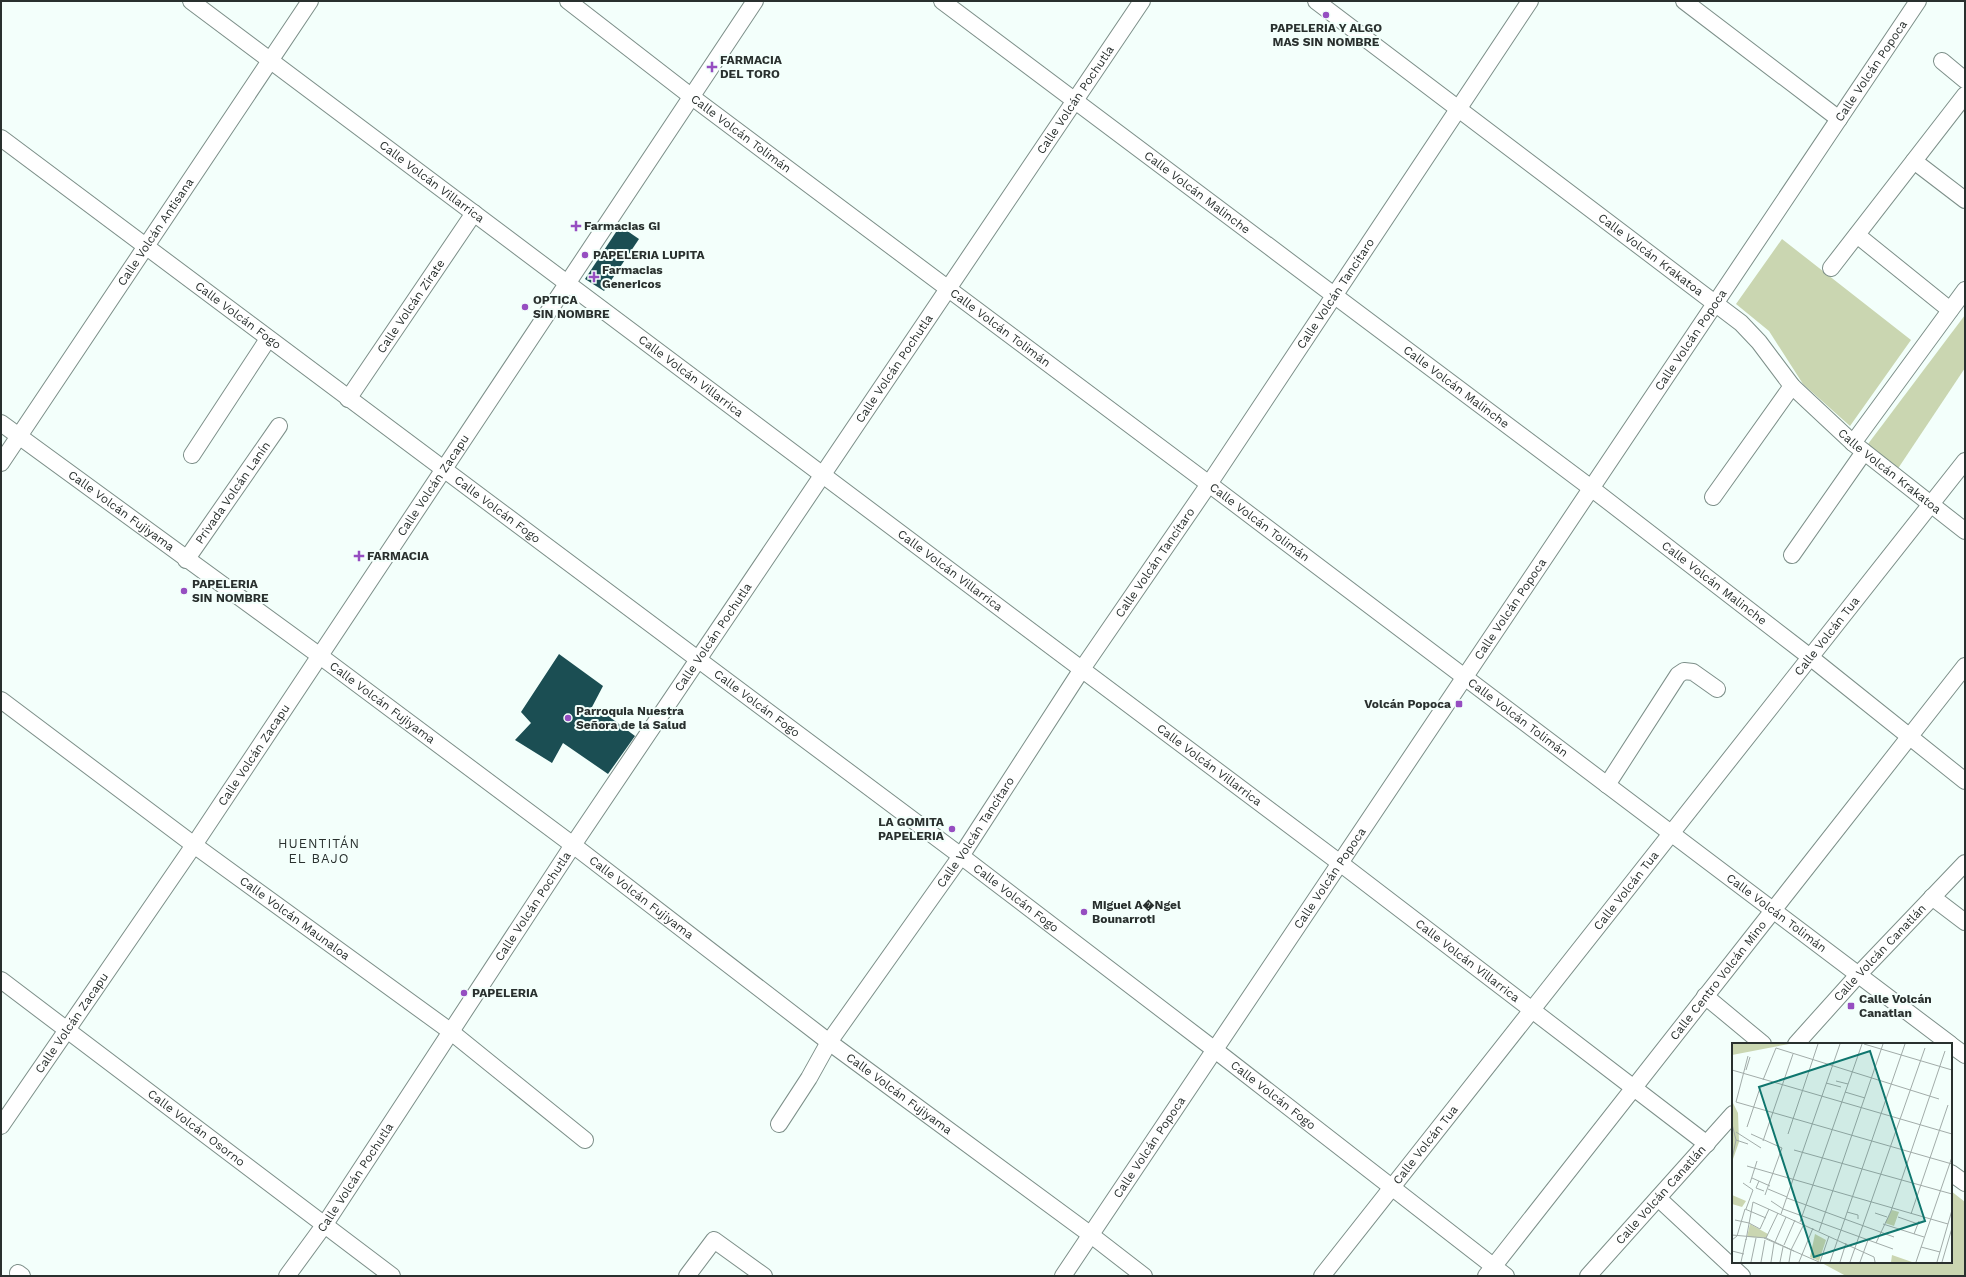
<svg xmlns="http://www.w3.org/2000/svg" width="1966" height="1277" font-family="'Work Sans',sans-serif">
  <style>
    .green { fill: #cad6b1 }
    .building { fill: #1b4e53 }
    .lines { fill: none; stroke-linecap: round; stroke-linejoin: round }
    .street-casing { stroke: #7d8f89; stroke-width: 18 }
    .street { stroke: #fff; stroke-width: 16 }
    .poi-dot { fill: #964ec1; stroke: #f3fffb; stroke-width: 1.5 }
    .labels { text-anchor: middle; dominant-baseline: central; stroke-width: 4; stroke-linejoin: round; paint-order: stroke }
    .poi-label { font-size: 12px; font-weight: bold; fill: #29302e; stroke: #f3fffb; text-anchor: start }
    .street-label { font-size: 12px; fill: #29302e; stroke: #f3fffb }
    .neighbourhood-label { font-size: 13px; letter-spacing: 1px; fill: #29302e; stroke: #f3fffb }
    .inset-road { fill: none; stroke: #a2aca9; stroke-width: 1 }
    .view { fill: #0f766e; fill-opacity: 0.15; stroke: #0f766e; stroke-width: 2 }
    .inset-edge { fill: none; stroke: #29302e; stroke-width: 2 }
  </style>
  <rect width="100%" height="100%" fill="#f3fffb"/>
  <g class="green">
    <path d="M1782,239l129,101 -61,86 -47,-42 -34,-53 -33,-27z"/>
    <path d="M1965,315v53l-68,102 -29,-26z"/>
    <path d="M1951,1191l14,11v74h-119l-26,-14h131z"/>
  </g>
  <g class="building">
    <path d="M620,226l19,13 -35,52 -19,-12z"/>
    <path d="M559,654l44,32 -11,21 11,5 32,24 -27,38 -45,-31 -11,20 -37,-23 16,-17 -10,-11z"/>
  </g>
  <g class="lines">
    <g class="street-casing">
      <g id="street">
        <path id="s1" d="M191,1l1149,862 367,281"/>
        <path id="s2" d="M568,1l124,96 517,387 741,560"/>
        <path id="s3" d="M942,1l649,487 219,169 155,124"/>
        <path id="s4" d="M1316,1l425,322 18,19 33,44 61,57 112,88"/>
        <path d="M1684,1l155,118"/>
        <path d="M1942,61l23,19"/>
        <path id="s5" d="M1,138l960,718 254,194 291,226"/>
        <path d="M1914,161l51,39"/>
        <path d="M1857,235l93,75"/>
        <path d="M1831,268l134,-173"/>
        <path id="s6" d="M348,399l126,-186"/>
        <path id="s7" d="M1,423l319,233 253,189 256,197 262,193 53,41"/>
        <path d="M1853,443l112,-153"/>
        <path d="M192,455l76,-116"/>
        <path id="s8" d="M1,463l309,-462"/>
        <path d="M1713,497l79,-111"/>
        <path d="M1792,555l72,-103"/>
        <path id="s9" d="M186,560l93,-134"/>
        <path id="s10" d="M1,700l193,145 256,186 135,109"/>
        <path d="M1607,785l71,-110 6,-4 9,1 24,17"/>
        <path d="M1932,897l33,25"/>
        <path id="s11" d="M1,980l391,296"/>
        <path d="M1705,996l58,48"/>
        <path id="s12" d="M1796,1044l62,-69 107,-112"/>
        <path d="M1951,1045l14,10"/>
        <path id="s13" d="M779,1124l30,-46 20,-36 132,-186 121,-187 127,-185 321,-483"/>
        <path id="s14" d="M1,1126l193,-281 561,-844"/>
        <path d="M1951,1173l14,10"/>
        <path d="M1658,1198l84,78"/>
        <path d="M18,1273l4,3"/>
        <path id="s15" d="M287,1276l38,-52 248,-379 569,-844"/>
        <path d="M687,1276l27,-36 50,36"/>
        <path id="s16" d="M1063,1276l855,-1275"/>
        <path id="s17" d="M1322,1276l643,-815"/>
        <path id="s18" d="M1486,1276l479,-610"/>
        <path id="s19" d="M1588,1276l145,-162"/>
      </g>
    </g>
    <use href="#street" class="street"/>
  </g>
  <g class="poi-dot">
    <circle cx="1326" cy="15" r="4"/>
    <path d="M710 61h4v4h4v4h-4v4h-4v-4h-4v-4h4z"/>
    <path d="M574 220h4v4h4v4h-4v4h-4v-4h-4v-4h4z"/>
    <circle cx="585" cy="255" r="4"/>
    <path d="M592 271h4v4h4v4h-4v4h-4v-4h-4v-4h4z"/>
    <circle cx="525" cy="307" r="4"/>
    <path d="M357 550h4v4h4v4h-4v4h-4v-4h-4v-4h4z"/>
    <circle cx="184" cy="591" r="4"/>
    <rect x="1455" y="700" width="8" height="8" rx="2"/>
    <circle cx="568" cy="718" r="4"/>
    <circle cx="952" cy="829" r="4"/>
    <circle cx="1084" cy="912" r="4"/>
    <circle cx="464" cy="993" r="4"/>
    <rect x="1847" y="1002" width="8" height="8" rx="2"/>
  </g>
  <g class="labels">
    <g class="poi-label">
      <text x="1326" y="28" text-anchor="middle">PAPELERIA Y ALGO<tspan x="1326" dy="14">MAS SIN NOMBRE</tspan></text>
      <text x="720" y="60">FARMACIA<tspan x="720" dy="14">DEL TORO</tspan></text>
      <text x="584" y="226">Farmacias Gi</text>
      <text x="593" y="255">PAPELERIA LUPITA</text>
      <text x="602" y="270">Farmacias<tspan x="602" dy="14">Genericos</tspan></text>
      <text x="533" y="300">OPTICA<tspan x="533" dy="14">SIN NOMBRE</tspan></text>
      <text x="367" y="556">FARMACIA</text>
      <text x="192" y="584">PAPELERIA<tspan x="192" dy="14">SIN NOMBRE</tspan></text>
      <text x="1451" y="704" text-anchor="end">Volcán Popoca</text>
      <text x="576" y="711">Parroquia Nuestra<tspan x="576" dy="14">Señora de la Salud</tspan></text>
      <text x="944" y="822" text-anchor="end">LA GOMITA<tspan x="944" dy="14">PAPELERIA</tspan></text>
      <text x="1092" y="905">Miguel A�Ngel<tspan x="1092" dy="14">Bounarroti</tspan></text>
      <text x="472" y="993">PAPELERIA</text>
      <text x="1859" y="999">Calle Volcán<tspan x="1859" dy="14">Canatlan</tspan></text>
    </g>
    <g class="street-label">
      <text stroke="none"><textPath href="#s16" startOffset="1451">Calle Volcán Popoca</textPath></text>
      <text stroke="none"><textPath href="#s15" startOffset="1416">Calle Volcán Pochutla</textPath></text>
      <text stroke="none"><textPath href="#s2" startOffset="218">Calle Volcán Tolimán</textPath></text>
      <text stroke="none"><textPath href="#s1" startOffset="301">Calle Volcán Villarrica</textPath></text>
      <text stroke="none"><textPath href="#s3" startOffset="319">Calle Volcán Malinche</textPath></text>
      <text stroke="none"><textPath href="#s8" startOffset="278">Calle Volcán Antisana</textPath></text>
      <text stroke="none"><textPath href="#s4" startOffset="420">Calle Volcán Krakatoa</textPath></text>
      <text stroke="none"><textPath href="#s13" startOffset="1000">Calle Volcán Tancítaro</textPath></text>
      <text stroke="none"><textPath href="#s6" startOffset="112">Calle Volcán Zirate</textPath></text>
      <text stroke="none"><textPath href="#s5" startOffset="296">Calle Volcán Fogo</textPath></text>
      <text stroke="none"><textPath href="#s2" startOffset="542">Calle Volcán Tolimán</textPath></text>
      <text stroke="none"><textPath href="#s16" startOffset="1127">Calle Volcán Popoca</textPath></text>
      <text stroke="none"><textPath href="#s15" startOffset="1092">Calle Volcán Pochutla</textPath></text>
      <text stroke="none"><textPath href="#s1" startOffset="625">Calle Volcán Villarrica</textPath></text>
      <text stroke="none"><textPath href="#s3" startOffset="643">Calle Volcán Malinche</textPath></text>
      <text stroke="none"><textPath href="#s4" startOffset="744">Calle Volcán Krakatoa</textPath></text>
      <text stroke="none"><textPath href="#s14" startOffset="773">Calle Volcán Zacapu</textPath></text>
      <text stroke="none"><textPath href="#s9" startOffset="82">Privada Volcán Lanín</textPath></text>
      <text stroke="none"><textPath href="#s5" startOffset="620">Calle Volcán Fogo</textPath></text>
      <text stroke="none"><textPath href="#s7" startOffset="149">Calle Volcán Fujiyama</textPath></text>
      <text stroke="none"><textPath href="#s2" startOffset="866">Calle Volcán Tolimán</textPath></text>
      <text stroke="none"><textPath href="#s13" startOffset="676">Calle Volcán Tancítaro</textPath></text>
      <text stroke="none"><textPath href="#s1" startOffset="949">Calle Volcán Villarrica</textPath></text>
      <text stroke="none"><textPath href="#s3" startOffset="967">Calle Volcán Malinche</textPath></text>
      <text stroke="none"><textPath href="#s16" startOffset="803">Calle Volcán Popoca</textPath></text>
      <text stroke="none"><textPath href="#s17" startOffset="815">Calle Volcán Tua</textPath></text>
      <text stroke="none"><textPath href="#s15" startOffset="768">Calle Volcán Pochutla</textPath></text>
      <text stroke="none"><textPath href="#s7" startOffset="473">Calle Volcán Fujiyama</textPath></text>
      <text stroke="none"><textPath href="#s5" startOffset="944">Calle Volcán Fogo</textPath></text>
      <text stroke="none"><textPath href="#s2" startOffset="1190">Calle Volcán Tolimán</textPath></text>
      <text stroke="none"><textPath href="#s14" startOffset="449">Calle Volcán Zacapu</textPath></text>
      <text stroke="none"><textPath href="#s1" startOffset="1273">Calle Volcán Villarrica</textPath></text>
      <text stroke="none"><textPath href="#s13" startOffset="352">Calle Volcán Tancítaro</textPath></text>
      <text stroke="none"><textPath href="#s16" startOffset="479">Calle Volcán Popoca</textPath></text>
      <text stroke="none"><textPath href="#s17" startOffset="491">Calle Volcán Tua</textPath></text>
      <text stroke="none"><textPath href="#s7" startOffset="797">Calle Volcán Fujiyama</textPath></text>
      <text stroke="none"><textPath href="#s5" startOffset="1268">Calle Volcán Fogo</textPath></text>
      <text stroke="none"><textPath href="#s15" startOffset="444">Calle Volcán Pochutla</textPath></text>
      <text stroke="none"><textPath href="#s2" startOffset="1514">Calle Volcán Tolimán</textPath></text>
      <text stroke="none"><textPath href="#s10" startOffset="366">Calle Volcán Maunaloa</textPath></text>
      <text stroke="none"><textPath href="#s12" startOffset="124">Calle Volcán Canatlán</textPath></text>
      <text stroke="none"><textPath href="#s1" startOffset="1597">Calle Volcán Villarrica</textPath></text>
      <text stroke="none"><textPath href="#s18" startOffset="376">Calle Centro Volcán Mino</textPath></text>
      <text stroke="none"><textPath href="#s14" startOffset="125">Calle Volcán Zacapu</textPath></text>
      <text stroke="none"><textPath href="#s7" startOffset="1121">Calle Volcán Fujiyama</textPath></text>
      <text stroke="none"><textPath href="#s5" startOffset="1592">Calle Volcán Fogo</textPath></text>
      <text stroke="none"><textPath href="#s11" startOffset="245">Calle Volcán Osorno</textPath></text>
      <text stroke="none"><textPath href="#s17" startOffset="167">Calle Volcán Tua</textPath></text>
      <text stroke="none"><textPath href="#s16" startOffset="155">Calle Volcán Popoca</textPath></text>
      <text stroke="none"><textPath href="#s15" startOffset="120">Calle Volcán Pochutla</textPath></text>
      <text stroke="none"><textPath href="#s19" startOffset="109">Calle Volcán Canatlán</textPath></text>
    </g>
    <g class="neighbourhood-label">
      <text x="319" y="843">HUENTITÁN<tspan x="319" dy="15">EL BAJO</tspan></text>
    </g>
  </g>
  <g transform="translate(1732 1043)">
    <rect width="220" height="220" fill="#f3fffb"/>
    <path d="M0,1h57l-57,11zM0,58l6,12 1,29 -7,20zM0,152l14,6 -4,6 -10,-3zM160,167l7,2 -5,14 -9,-3zM18,181l18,10 -2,4 -19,-1zM83,191l11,6 -7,21 -9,-4zM160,212l20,7h-21z" fill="#cad6b1"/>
    <path class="inset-road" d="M132,1l88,26M16,13l-12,46 216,62M0,27l220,64M14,27l4,-13M31,37l13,-32 163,51M104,38l12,3M94,40l15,4M113,49l20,6M0,81l4,16 -4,19M15,84l13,-39M4,89l25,16M19,91l31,14 -17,47M56,91l30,-90M4,97l12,4M31,98l30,-87M62,107l158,44M15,123l201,58M20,135l18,8M27,138l-3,7 8,3M11,140l10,7 -7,19M18,140l7,-22M36,146l19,8M55,155l107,39M39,158l12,8 110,40M115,169l11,3v4M143,170l12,4M49,171l59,-170M179,171l37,-109M166,174l20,7M3,177l14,3 11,6 9,-20M68,179l62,-178M151,181l41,13M87,188l64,-187M182,191l5,-13M0,192l34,3 28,13M32,195l55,24M34,195l12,-25M0,197l5,-4 8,-27 21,9M14,197l7,-38 121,55 1,5M43,199l11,-25M144,200l15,-32 54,-160M52,202l11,-25M189,204l19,5M0,208l12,3M9,219l5,-23M19,219l5,-24M29,219l4,-22M39,219l3,-19M48,219l3,-15M57,219l2,-12 13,-26M67,219l14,-34M88,219l9,-26M98,219l75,-218M108,219l6,-19M118,219l75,-214M128,219l8,-22M184,219l36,-105M205,219l15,-52M210,219l10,-34"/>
    <path class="view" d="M138,8l55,170 -111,36 -55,-170z"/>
    <rect width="220" height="220" class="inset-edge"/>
  </g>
  <rect width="1966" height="1277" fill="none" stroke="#29302e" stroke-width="4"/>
</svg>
